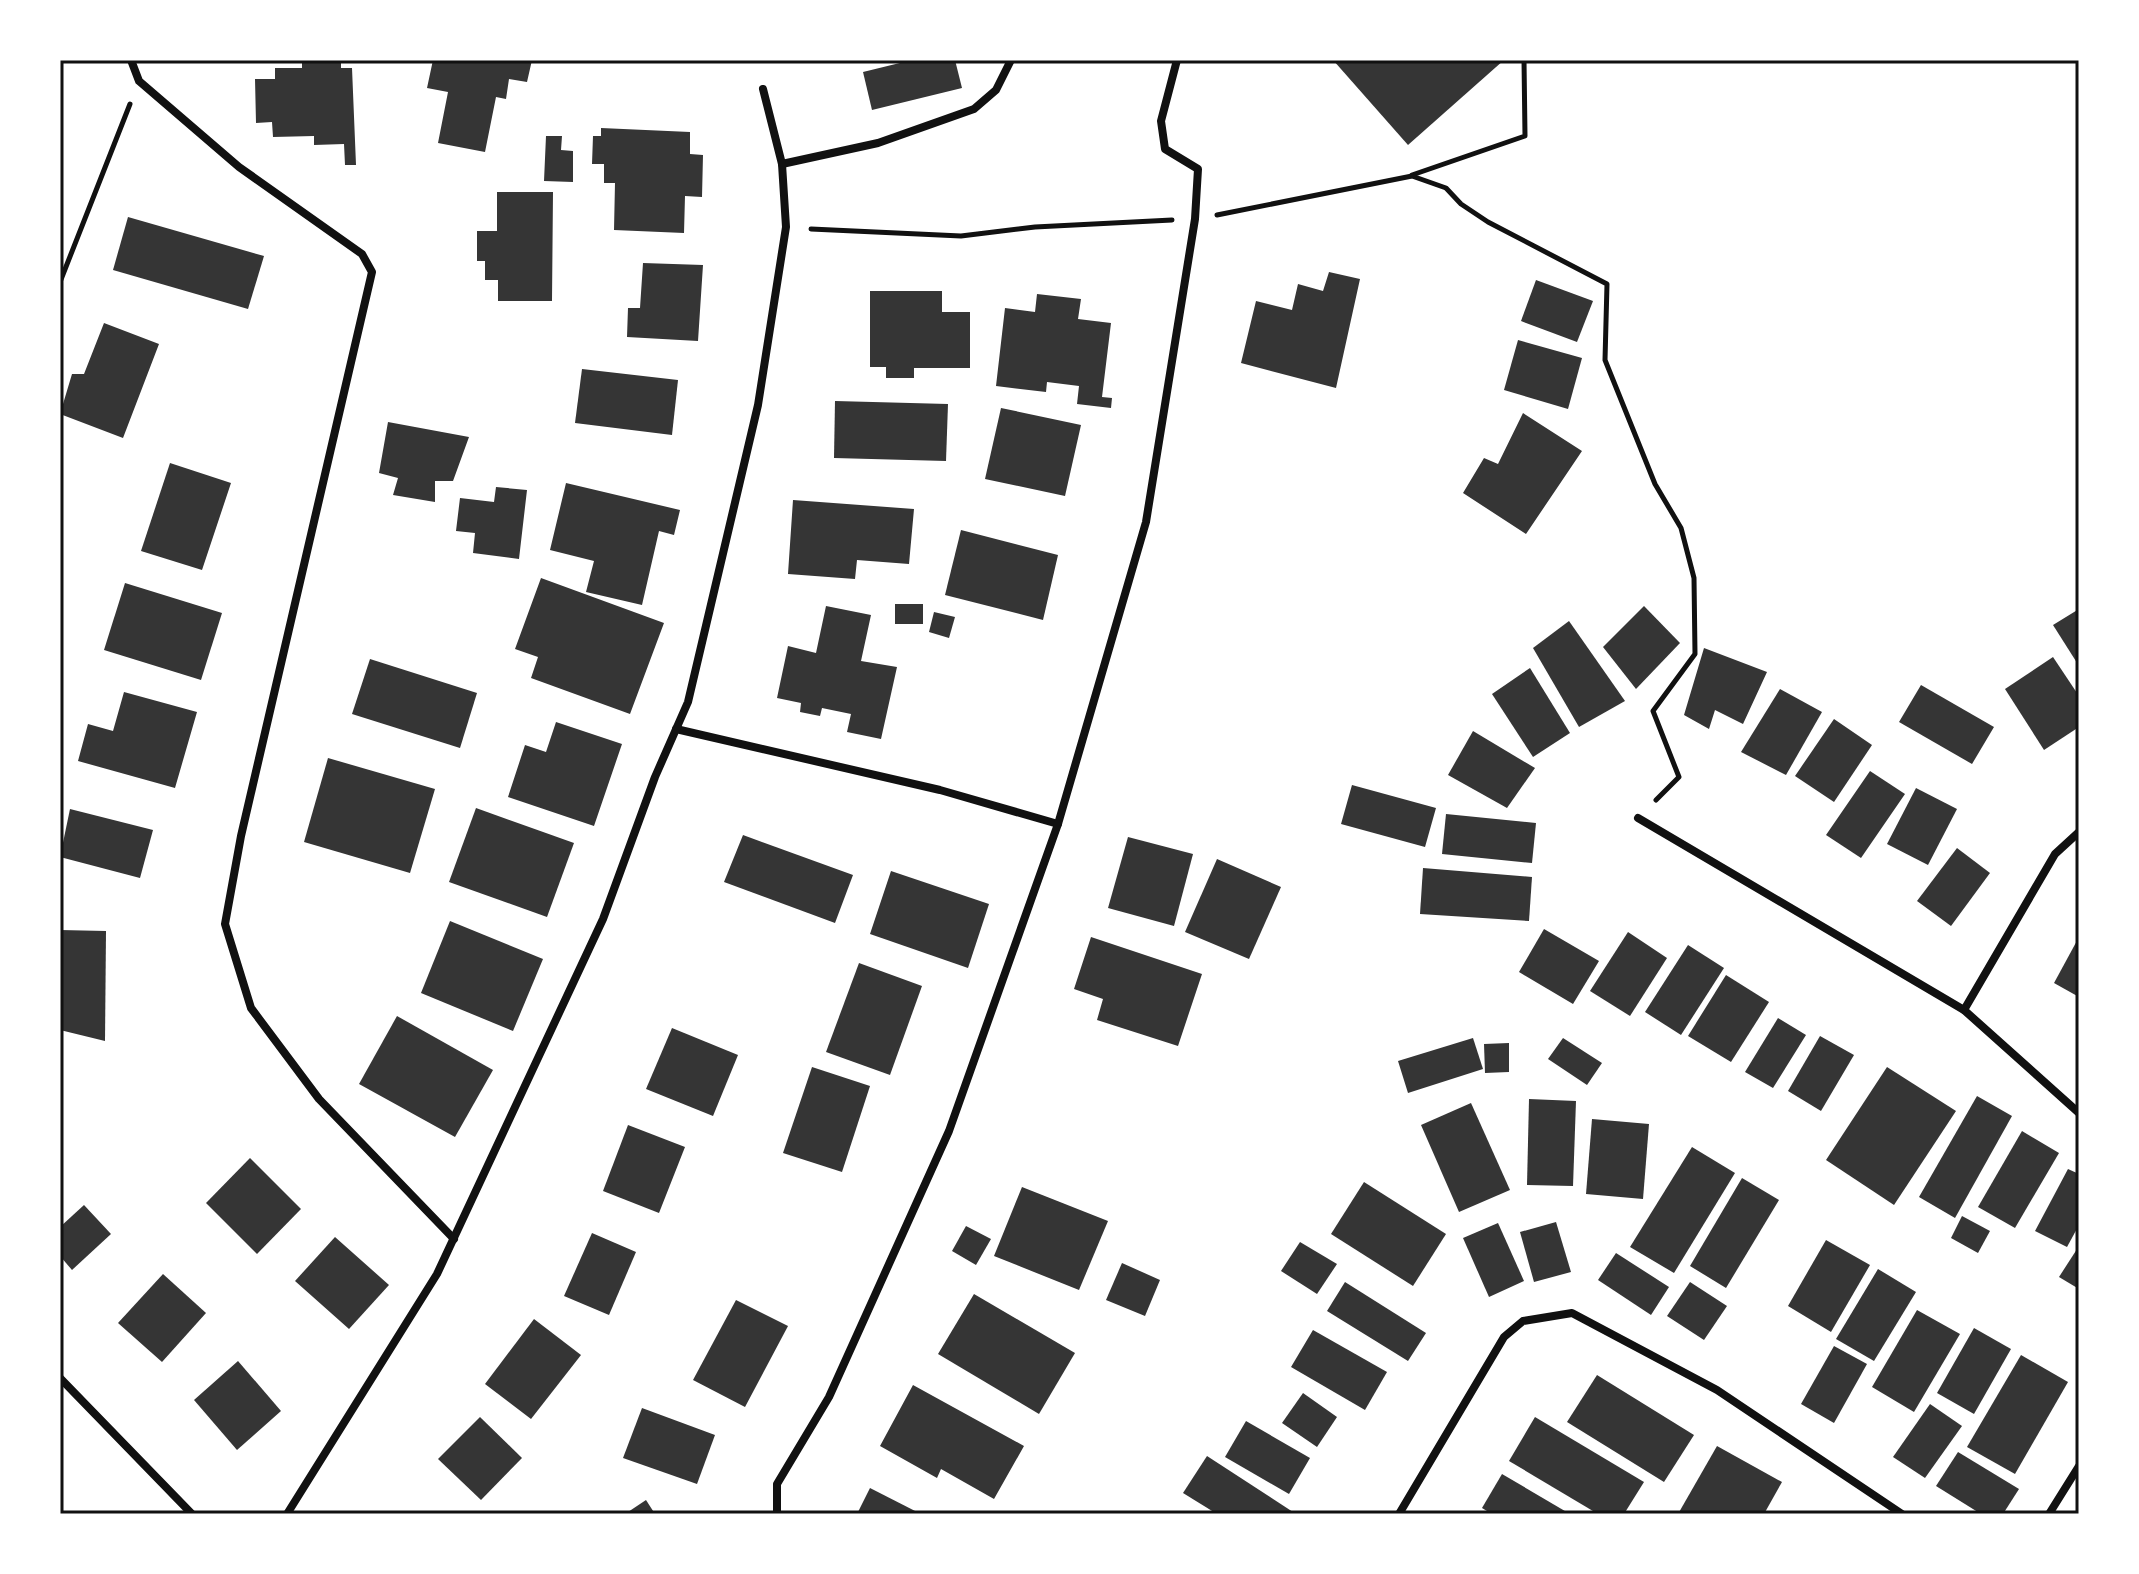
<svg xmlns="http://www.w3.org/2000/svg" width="2139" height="1574" font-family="'Exo 2',sans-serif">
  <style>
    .building { fill: #353535 }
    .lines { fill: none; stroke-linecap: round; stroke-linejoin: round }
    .path { stroke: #111; stroke-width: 5 }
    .minor { stroke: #111; stroke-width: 8 }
    .neatline { fill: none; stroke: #111; stroke-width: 3 }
  </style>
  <rect width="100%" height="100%" fill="#fff"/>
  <g class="building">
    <path d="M302,60h39v8h11l4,97h-11l-1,-21 -30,1v-9l-41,1 -1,-15 -16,1 -1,-44h20v-11h27z"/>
    <path d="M433,60h99l-5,22 -18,-3 -3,20 -10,-2 -11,55 -47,-9 10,-51 -21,-4z"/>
    <path d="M912,60h43l7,28 -90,22 -9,-38z"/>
    <path d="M1333,60h171l-96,85z"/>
    <path d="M601,128l89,4v22l13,1 -1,42 -17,-1 -1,37 -70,-3 1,-47h-11v-19h-12l1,-28h8z"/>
    <path d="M546,136h16l-1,14 12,1v31l-29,-1z"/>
    <path d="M497,192h56l-1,109h-54v-21h-13v-19h-8v-30h20z"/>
    <path d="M128,217l136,39 -16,53 -135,-39z"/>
    <path d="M643,263l60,2 -5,76 -71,-4 1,-29h12z"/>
    <path d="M1329,272l31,7 -24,109 -95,-25 15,-62 36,9 6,-26 25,7z"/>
    <path d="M1536,280l57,21 -16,41 -56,-21z"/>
    <path d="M870,291h72v21h28v56h-56v10h-28v-11h-16z"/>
    <path d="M1037,294l44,5 -3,20 33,4 -9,74 10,1 -1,10 -34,-4 2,-18 -32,-4 -1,10 -50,-6 9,-78 30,4z"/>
    <path d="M104,323l55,21 -36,94 -63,-24 12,-40h12z"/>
    <path d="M1518,340l64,18 -14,51 -64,-19z"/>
    <path d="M582,369l96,11 -6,55 -97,-12z"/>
    <path d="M835,401l113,3 -2,57 -112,-3z"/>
    <path d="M1001,408l80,17 -16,71 -80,-17z"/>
    <path d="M1523,413l59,38 -56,83 -63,-41 21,-35 14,6z"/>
    <path d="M388,422l81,15 -16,44h-18v21l-42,-7 5,-17 -19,-5z"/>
    <path d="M170,463l61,20 -29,87 -61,-19z"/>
    <path d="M566,483l114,27 -6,25 -15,-4 -17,74 -56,-13 8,-31 -44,-11z"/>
    <path d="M496,487l31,3 -8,69 -46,-6 2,-20 -19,-2 4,-33 34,4z"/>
    <path d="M793,500l121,9 -5,55 -52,-4 -2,19 -67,-5z"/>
    <path d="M961,530l97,25 -15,65 -98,-25z"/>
    <path d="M541,578l123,45 -34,91 -99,-36 7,-21 -23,-8z"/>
    <path d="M125,583l97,30 -21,67 -97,-30z"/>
    <rect x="895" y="604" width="28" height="20"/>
    <path d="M826,606l45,9 -10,46 36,6 -16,72 -34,-7 4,-18 -29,-6 -2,8 -20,-4 1,-9 -24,-5 11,-52 28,7z"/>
    <path d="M1644,606l36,37 -44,46 -33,-42z"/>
    <path d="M2079,609v57l-26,-41z"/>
    <path d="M934,612l21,5 -6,21 -20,-6z"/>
    <path d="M1569,621l56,80 -46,26 -46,-79z"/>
    <path d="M1704,648l63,24 -24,52 -28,-14 -6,19 -25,-14z"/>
    <path d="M2053,657l26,39v31l-35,23 -39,-61z"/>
    <path d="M370,659l107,34 -17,55 -108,-34z"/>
    <path d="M1530,668l40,65 -37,24 -41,-63z"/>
    <path d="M1921,685l73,42 -22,37 -73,-42z"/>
    <path d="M1780,689l42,23 -36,63 -45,-23z"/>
    <path d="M124,692l73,20 -22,76 -97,-27 10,-37 25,7z"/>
    <path d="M1834,719l38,26 -38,57 -39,-26z"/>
    <path d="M556,722l66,22 -28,82 -86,-29 17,-52 21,7z"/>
    <path d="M1473,731l62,37 -28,40 -59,-33z"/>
    <path d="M328,758l107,31 -25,84 -106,-31z"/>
    <path d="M1870,771l35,23 -44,64 -35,-23z"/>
    <path d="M1352,785l84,23 -11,39 -84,-23z"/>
    <path d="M1916,788l41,21 -29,56 -41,-21z"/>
    <path d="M476,808l98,35 -27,74 -98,-35z"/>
    <path d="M70,809l83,21 -13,48 -80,-21z"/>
    <path d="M1446,814l90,9 -4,40 -90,-9z"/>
    <path d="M743,835l110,40 -18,48 -111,-41z"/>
    <path d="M1128,837l65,17 -19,72 -66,-18z"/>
    <path d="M1957,848l33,25 -39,53 -34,-25z"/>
    <path d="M1217,859l64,28 -32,72 -64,-27z"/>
    <path d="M1423,868l109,9 -3,44 -109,-7z"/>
    <path d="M891,871l98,33 -21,64 -98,-34z"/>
    <path d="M450,921l93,38 -30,72 -92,-38z"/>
    <path d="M1544,929l55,32 -26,43 -54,-32z"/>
    <path d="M60,930l46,1 -1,110 -45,-11z"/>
    <path d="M1628,932l39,26 -37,58 -40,-25z"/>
    <path d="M1091,937l111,37 -24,72 -81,-26 6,-21 -29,-10z"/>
    <path d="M2079,937v60l-25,-14z"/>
    <path d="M1688,945l36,23 -43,67 -36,-23z"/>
    <path d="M859,963l63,23 -32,89 -64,-23z"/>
    <path d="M1726,975l43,27 -38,60 -43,-26z"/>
    <path d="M397,1016l96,54 -38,67 -96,-53z"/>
    <path d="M1778,1018l28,17 -33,53 -28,-16z"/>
    <path d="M672,1028l66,27 -25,61 -67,-27z"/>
    <path d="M1820,1036l34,19 -33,56 -33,-20z"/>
    <path d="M1473,1038l10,31 -75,24 -10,-32z"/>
    <path d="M1563,1038l39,25 -15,22 -39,-26z"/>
    <path d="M1509,1043v29l-24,1 -1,-29z"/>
    <path d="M812,1067l58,19 -28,86 -59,-19z"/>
    <path d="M1887,1067l69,44 -62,94 -68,-45z"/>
    <path d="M1977,1096l35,20 -57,102 -36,-21z"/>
    <path d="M1529,1099l47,2 -3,85 -46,-1z"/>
    <path d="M1471,1103l39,87 -51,22 -38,-87z"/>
    <path d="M1592,1119l57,5 -6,75 -57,-5z"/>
    <path d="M628,1125l57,22 -26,66 -56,-22z"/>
    <path d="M2022,1131l37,22 -44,75 -37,-21z"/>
    <path d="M1692,1147l43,26 -61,100 -44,-26z"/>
    <path d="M250,1158l51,51 -44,45 -51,-51z"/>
    <path d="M2068,1169l11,5v51l-12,22 -32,-16z"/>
    <path d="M1742,1178l37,22 -53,88 -36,-22z"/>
    <path d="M1364,1182l82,52 -33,52 -82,-52z"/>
    <path d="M1022,1187l86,34 -29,69 -85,-34z"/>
    <path d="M84,1205l27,29 -39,36 -12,-14v-29z"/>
    <path d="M1962,1216l28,15 -12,22 -27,-15z"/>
    <path d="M1556,1222l15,50 -37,10 -14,-50z"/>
    <path d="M1498,1223l26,58 -35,16 -26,-59z"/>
    <path d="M966,1226l25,13 -15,26 -24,-14z"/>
    <path d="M592,1233l44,19 -27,63 -45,-19z"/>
    <path d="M335,1237l54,48 -40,44 -54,-48z"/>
    <path d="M1826,1240l44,25 -39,67 -43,-26z"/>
    <path d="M1300,1242l37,22 -20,30 -36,-23z"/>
    <path d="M2079,1246v43l-20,-12z"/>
    <path d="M1616,1253l53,34 -18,28 -53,-35z"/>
    <path d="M1122,1263l38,17 -15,36 -39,-16z"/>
    <path d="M1878,1269l38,23 -42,69 -38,-22z"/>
    <path d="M163,1274l43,39 -44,49 -44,-39z"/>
    <path d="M1345,1282l81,51 -18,28 -81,-50z"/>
    <path d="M1690,1282l37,24 -23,34 -37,-24z"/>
    <path d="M974,1294l101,59 -36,61 -101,-60z"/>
    <path d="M736,1300l52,26 -43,81 -52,-27z"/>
    <path d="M1917,1310l43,24 -46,78 -42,-25z"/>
    <path d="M534,1319l47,36 -50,64 -46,-35z"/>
    <path d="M1974,1328l37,21 -37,65 -37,-21z"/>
    <path d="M1313,1330l74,42 -22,38 -74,-43z"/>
    <path d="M1834,1346l33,18 -33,59 -33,-19z"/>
    <path d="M2021,1355l47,27 -53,92 -48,-27z"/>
    <path d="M238,1361l43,50 -44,39 -43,-50z"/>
    <path d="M1597,1375l97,60 -30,47 -97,-60z"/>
    <path d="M913,1385l111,61 -30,53 -53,-30 -4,9 -57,-32z"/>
    <path d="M1303,1393l34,24 -20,30 -35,-24z"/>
    <path d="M1930,1404l32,22 -37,52 -32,-21z"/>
    <path d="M642,1408l73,27 -18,49 -74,-26z"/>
    <path d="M480,1417l42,41 -41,42 -43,-41z"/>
    <path d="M1535,1417l109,65 -20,32h-26l-89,-53z"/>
    <path d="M1246,1421l64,37 -21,36 -64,-37z"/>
    <path d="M1717,1446l65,36 -18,32h-86z"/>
    <path d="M1958,1452l61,37 -16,25h-22l-45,-28z"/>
    <path d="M1207,1456l86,56 -2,2h-74l-34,-21z"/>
    <path d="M1502,1474l68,40h-78l-10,-6z"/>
    <path d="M870,1488l51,26h-64z"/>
    <path d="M646,1500l9,14h-30z"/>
  </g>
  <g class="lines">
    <g class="path">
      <path d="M1412,175l113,-39 -1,-76"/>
      <path d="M1217,215l195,-39 34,12 15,16 27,18 119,62 -2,76 50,124 26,44 13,50 1,76 -42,57 26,66 -23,23"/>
      <path d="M811,229l150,7 74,-9 137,-7"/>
      <path d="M60,282l70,-178"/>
    </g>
    <g class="minor">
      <path d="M131,60l8,21 100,86 123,87 10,18 -131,564 -16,88 26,84 68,91 135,140"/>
      <path d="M782,164l96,-21 96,-34 22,-19 15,-30"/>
      <path d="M676,729l264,61 118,34"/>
      <path d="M1638,818l326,192 115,103"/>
      <path d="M1964,1010l91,-156 24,-22"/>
      <path d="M60,1378l132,136"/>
      <path d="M287,1514l150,-240 166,-355 52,-142 33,-75 70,-297 28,-178 -4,-63 -19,-75"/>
      <path d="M777,1514v-30l52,-87 120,-266 109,-307 88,-302 49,-303 3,-50 -33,-20 -4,-28 16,-61"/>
      <path d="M1399,1514l105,-177 19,-16 49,-8 145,77 185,124"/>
      <path d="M2049,1514l30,-48"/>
    </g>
  </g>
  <rect width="2139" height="1574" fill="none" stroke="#ffffff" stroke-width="124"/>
  <rect x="62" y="62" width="2015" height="1450" class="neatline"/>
</svg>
